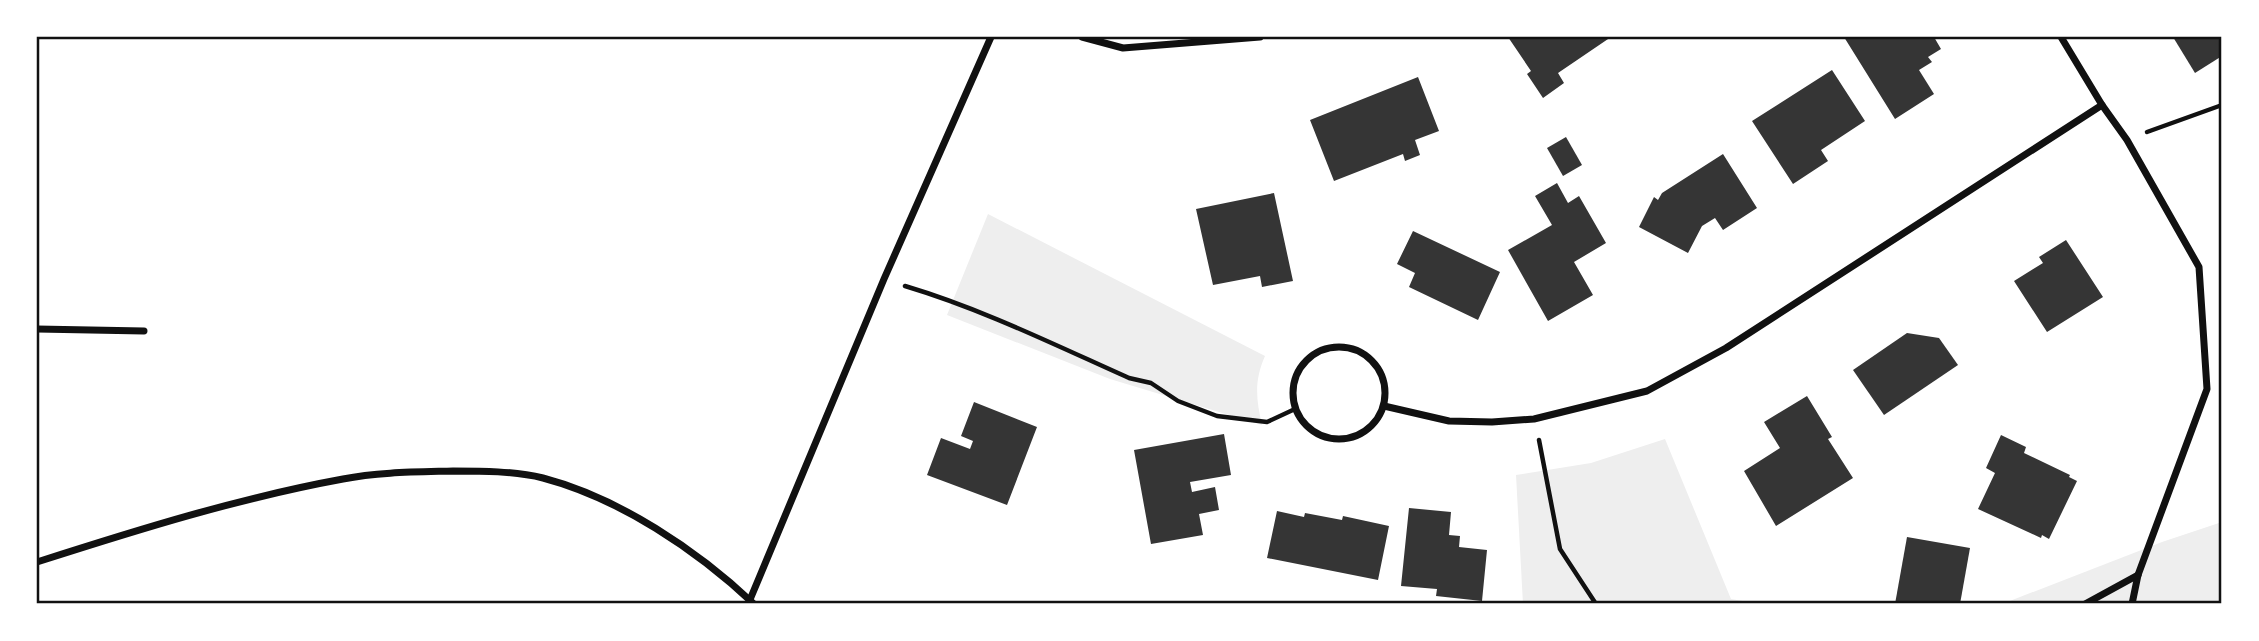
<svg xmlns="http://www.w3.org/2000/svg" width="2259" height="641" font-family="Signika,sans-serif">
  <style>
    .green { fill: #eee }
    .building { fill: #353535 }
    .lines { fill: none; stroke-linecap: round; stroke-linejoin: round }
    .path { stroke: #111; stroke-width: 4.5 }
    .minor { stroke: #111; stroke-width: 7 }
    .neatline { fill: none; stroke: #111; stroke-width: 2.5 }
  </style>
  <rect width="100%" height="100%" fill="#fff"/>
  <g class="green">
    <path d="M988,214l277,142c-11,25 -9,43 -3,69l-152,-46 -163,-64z"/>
    <path d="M1665,439l66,160 29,5h-237l-7,-129 75,-12z"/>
    <path d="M2222,522v82h-220l160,-62z"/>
  </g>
  <g class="building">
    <path d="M1508,37h103l-53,36 6,10 -21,15 -16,-24 4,-3z"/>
    <path d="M1844,37h90l7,12 -13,8 4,5 -13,8 15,24 -39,25z"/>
    <path d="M2173,37h49v19l-27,17z"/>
    <path d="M1832,70l33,51 -44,29 7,11 -35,23 -41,-63z"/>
    <path d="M1418,77l21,54 -24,9 5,15 -15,6 -2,-7 -69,27 -24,-61z"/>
    <path d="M1566,137l16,28 -19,11 -16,-28z"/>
    <path d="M1723,154l34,54 -34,22 -8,-12 -13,8 -14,27 -49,-26 15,-30 4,3 4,-7z"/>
    <path d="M1557,183l11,20 11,-7 27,47 -32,19 19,33 -45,26 -40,-71 44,-25 -17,-29z"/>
    <path d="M1274,193l19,88 -31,6 -2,-11 -47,9 -17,-76z"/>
    <path d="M1413,231l87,41 -22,48 -69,-33 6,-14 -18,-9z"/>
    <path d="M2066,240l37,57 -56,35 -33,-51 29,-18 -4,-6z"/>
    <path d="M1907,333l32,5 19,27 -74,50 -31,-45z"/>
    <path d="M1807,396l25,41 -4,2 25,39 -77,48 -32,-55 36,-23 -16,-26z"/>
    <path d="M974,402l63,25 -30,78 -80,-30 14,-37 29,11 3,-8 -12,-5z"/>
    <path d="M1224,434l7,41 -41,7 2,10 23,-5 4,23 -20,4 4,21 -52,9 -17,-94z"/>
    <path d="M2001,435l25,12 -2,6 46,22 -1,2 8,4 -28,58 -7,-4 -1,3 -63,-29 17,-36 -9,-5z"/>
    <path d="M1409,508l42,4 -2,23 11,1 -1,11 28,3 -5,51 -46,-5 1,-7 -36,-3z"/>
    <path d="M1277,511l27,6 1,-4 37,7 1,-4 46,10 -11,54 -111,-22z"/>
    <path d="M1907,537l63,11 -10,56h-65z"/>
  </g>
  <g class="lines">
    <g class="path">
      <path d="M2147,132l75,-27"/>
      <path d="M905,286c77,23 150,59 224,92l22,5 27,18 39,15 50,6 28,-13"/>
      <path d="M1539,440l21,109 36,55"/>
    </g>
    <g class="minor">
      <path d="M1082,37l41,11 137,-11"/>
      <path d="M2061,37l41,68 25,35 72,127 8,122 -69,186 -6,29"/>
      <path d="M37,329l107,2"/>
      <circle cx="1339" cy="393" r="46"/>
      <path d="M1384,406l65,15 43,1 42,-3 113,-28 79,-43 376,-243"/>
      <path d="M37,562c100,-32 202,-64 306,-83 35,-7 74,-7 110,-8 29,0 61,0 90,7 76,20 154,72 211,126"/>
      <path d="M749,602l135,-323 107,-242"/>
      <path d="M2085,604l53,-29"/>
    </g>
  </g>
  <rect width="2259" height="641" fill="none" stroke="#ffffff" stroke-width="77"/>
  <rect x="38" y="38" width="2182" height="564" class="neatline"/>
</svg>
